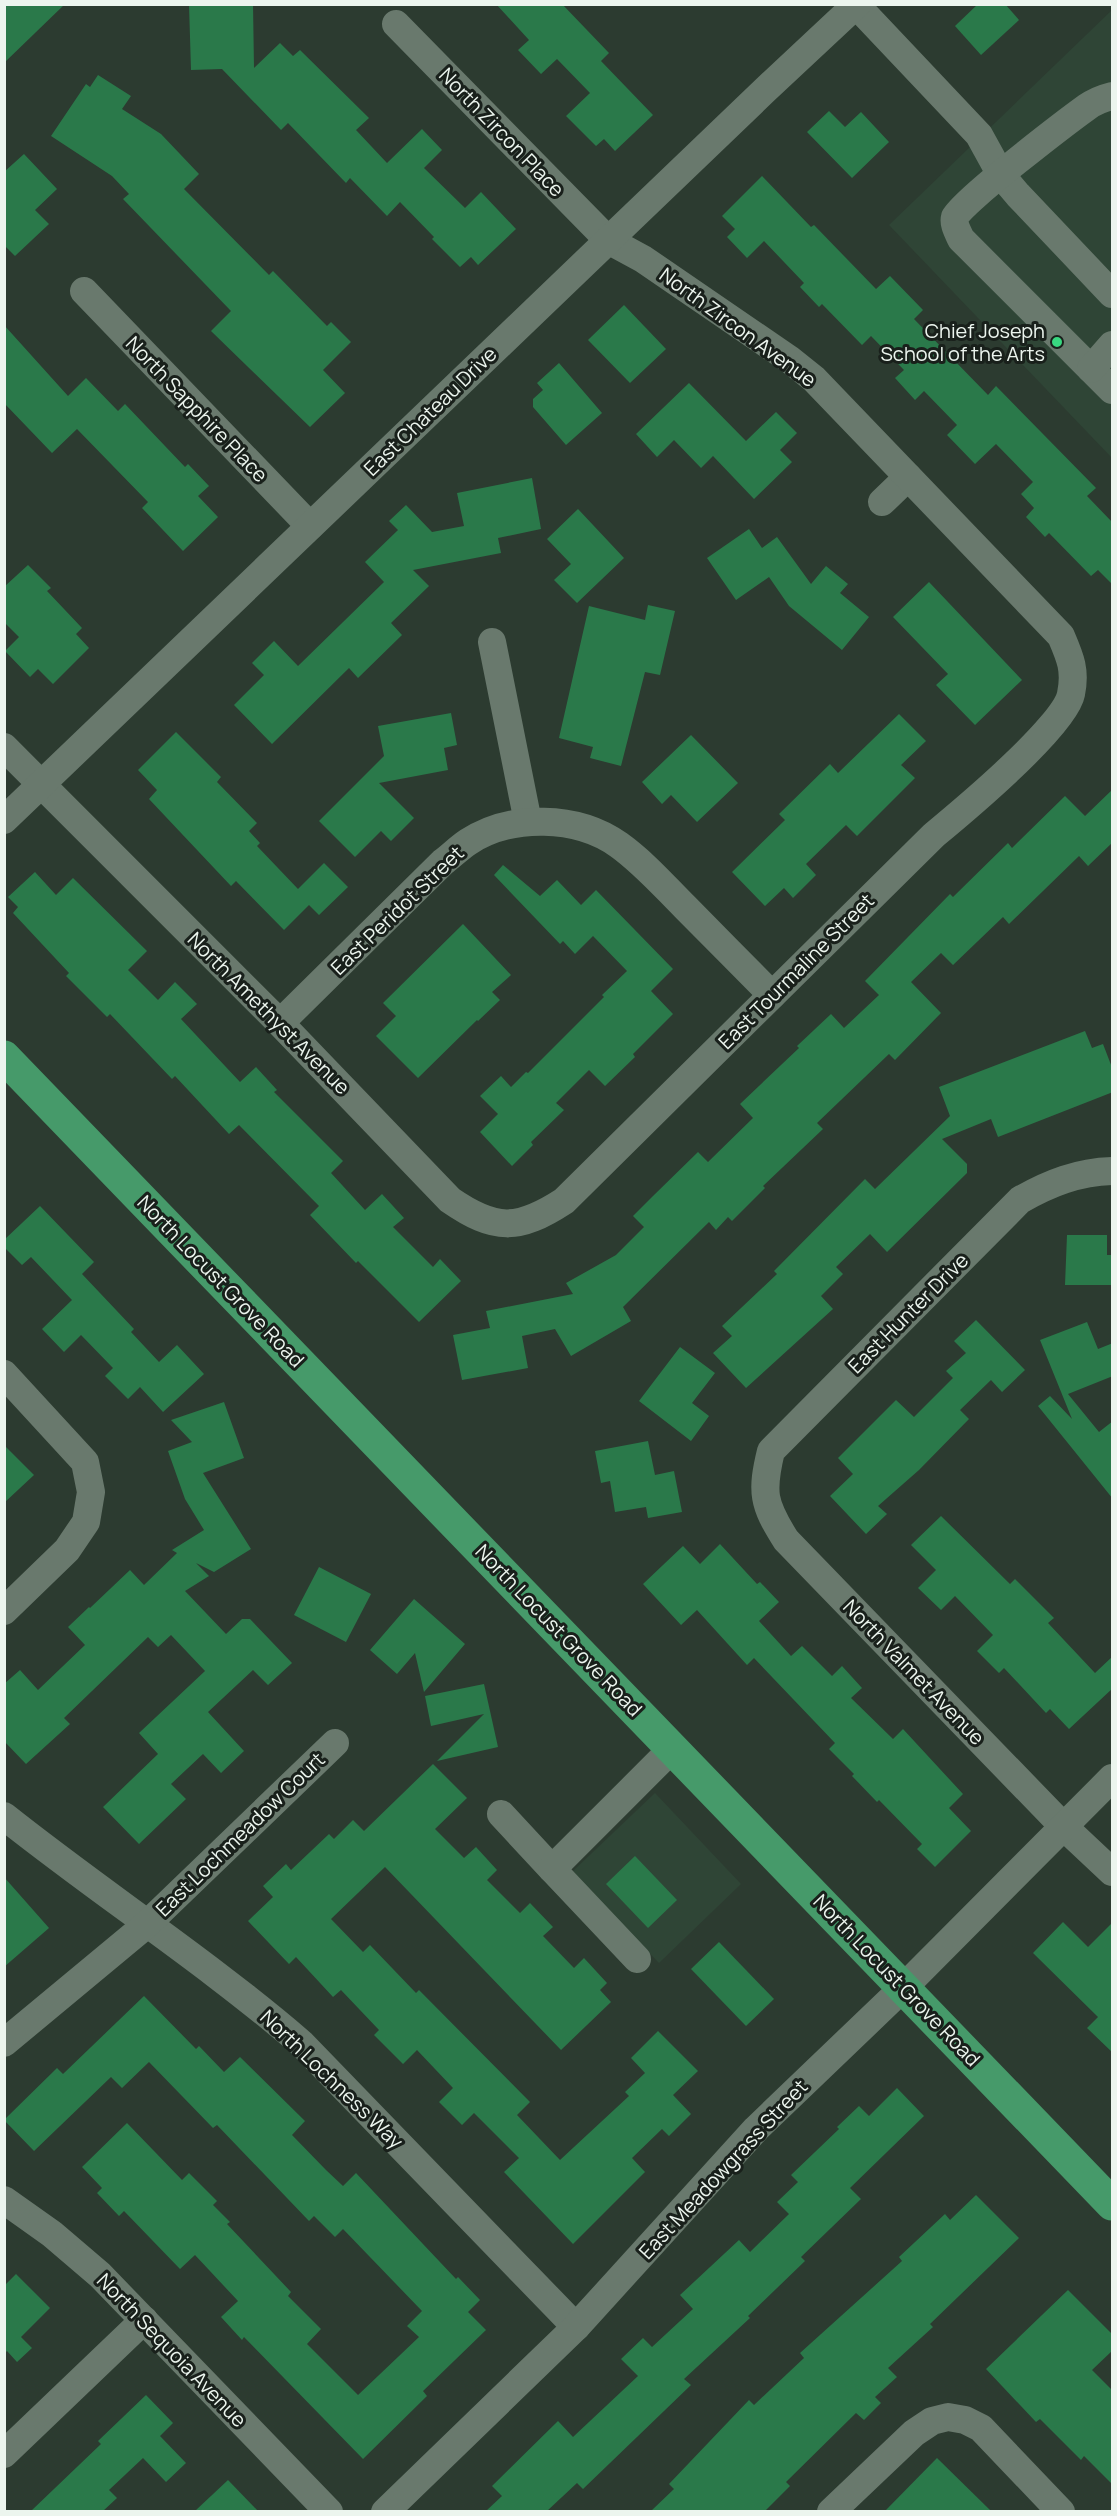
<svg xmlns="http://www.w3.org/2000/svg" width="1117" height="2516" font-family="Manrope,sans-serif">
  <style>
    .built { fill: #2f4536 }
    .building { fill: #2a794a }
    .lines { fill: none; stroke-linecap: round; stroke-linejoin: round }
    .minor { stroke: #69796d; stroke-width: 28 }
    .major { stroke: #469a6a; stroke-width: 33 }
    .poi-dot { fill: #38d880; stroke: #19201b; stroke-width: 2 }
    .labels { text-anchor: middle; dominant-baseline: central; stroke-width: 6; stroke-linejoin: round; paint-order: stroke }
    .street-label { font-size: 20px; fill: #ecf5ee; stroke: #19201b }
    .poi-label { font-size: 20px; fill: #ecf5ee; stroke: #19201b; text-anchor: end }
  </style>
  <rect width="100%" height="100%" fill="#2c3b30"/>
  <g class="built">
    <path d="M1112,10v448l-223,-233z"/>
    <path d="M655,1793l86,91 -82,79 -87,-91z"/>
  </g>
  <g class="building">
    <path d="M4,4h61l-61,59z"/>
    <path d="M189,4h64l1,64 26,-25 13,13 7,-6 69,68 -13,12 31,33 35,-34 20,21 -18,18 41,40 16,-16 35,37 -38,36 -7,-8 -11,10 -28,-28 2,-2 -34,-35 -13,14 -37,-38 -4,5 -58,-60 -7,7 -59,-61 -31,1z"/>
    <path d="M496,4h66l47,49 -8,8 52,54 -38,36 -11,-12 -8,7 -30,-30 24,-23 -33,-34 -16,15 -23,-24 11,-10z"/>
    <path d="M978,4h27l14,16 -38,35 -26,-29z"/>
    <path d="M98,75l33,21 -9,13 39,25 38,40 -15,15 85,86 4,-4 54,55 4,-4 20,20 -28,28 22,23 -35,34 -99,-96 20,-20 -108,-112 6,-5 -17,-18 -61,-40 35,-52 4,3z"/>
    <path d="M829,111l16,16 16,-15 28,30 -37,36 -45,-46z"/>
    <path d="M24,154l33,35 -22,21 14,14 -34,32 -11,-11v-73z"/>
    <path d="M762,176l49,51 3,-2 62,64 14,-13 33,34 -9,9 74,76 8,-9 100,102 -9,8 26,27v62l-15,-15 -7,6 -42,-43 -4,4 -19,-20 8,-9 -13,-14 12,-12 -37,-38 -21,20 -28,-29 10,-10 -33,-34 -9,9 -20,-22 9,-8 -33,-34 -9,9 -40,-41 -3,3 -19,-20 4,-4 -40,-42 -17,17 -20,-21 8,-8 -13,-13z"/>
    <path d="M624,305l42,44 -36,34 -42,-43z"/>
    <path d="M4,325l64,71 18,-18 32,33 7,-7 60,63 3,-3 21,22 -11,10 20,21 -35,34 -41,-43 6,-6 -71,-73 -25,24 -48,-50z"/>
    <path d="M559,363l43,50 -36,32 -33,-38v-8l10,-9 -6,-7z"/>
    <path d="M689,383l57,58 30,-29 21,21 -17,17 12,12 -38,37 -41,-43 -12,12 -27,-28 -17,17 -21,-23z"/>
    <path d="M532,478l9,51 -43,9 3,15 -88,17 16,16 -38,37 11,12 -44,43 -9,-10 -77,76 -38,-39 30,-30 -12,-12 22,-22 24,25 86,-84 -19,-20 33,-32 -9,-9 17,-16 26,27 32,-6 -7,-33z"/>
    <path d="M578,509l46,49 -47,45 -23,-23 17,-16 -24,-25z"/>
    <path d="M749,529l13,19 15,-11 34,47 15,-18 22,18 -8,9 29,24 -27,33 -53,-44 -20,-29 -33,23 -29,-42z"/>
    <path d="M28,565l23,23 -4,3 35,37 -6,6 13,14 -36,36 -15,-15 -8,8 -25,-26 14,-14 -15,-15v-35z"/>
    <path d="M929,582l93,98 -47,45 -39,-40 12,-11 -55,-57z"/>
    <path d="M648,605l27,6 -15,64 -15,-3 -24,94 -31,-8 3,-11 -34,-9 30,-132 56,14z"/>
    <path d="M451,713l6,32 -13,3 4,22 -69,13 35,35 -23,23 -10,-10 -26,26 -36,-36 65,-65 -6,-30z"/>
    <path d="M899,714l27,27 -25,24 14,13 -58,58 -11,-11 -40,39 10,11 -23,23 -9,-10 -19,18 -33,-34 53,-52 -6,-6 51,-50 8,9z"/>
    <path d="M176,732l45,45 -4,5 40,41 -8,8 11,12 -3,3 41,43 26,-26 24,24 -29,28 -10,-10 -25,25 -48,-49 -5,5 -82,-87 8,-9 -19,-20z"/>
    <path d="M691,735l47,48 -41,39 -26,-27 -9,9 -20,-22z"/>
    <path d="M1113,789v53l-25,24 -9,-10 -70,68 -6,-7 -50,48 -12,-12 -30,29 30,31 -46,47 -6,-6 -72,69 6,6 -60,57 2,2 -33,33 -4,-4 -12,13 -7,-8 -86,85 8,14 -60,35 -16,-27 -33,7 6,32 -66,12 -9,-45 37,-7 -4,-17 87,-17 -7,-11 50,-28 28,-28 -11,-11 20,-20 45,-44 10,10 45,-44 -13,-14 59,-56 -2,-2 34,-32 13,14 35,-33 -14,-14 85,-87 3,3 55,-54 4,5 53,-52 20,20z"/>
    <path d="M503,865l37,31 17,-16 24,25 15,-15 77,79 -22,22 22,23 -40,40 2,3 -30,29 -16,-16 -33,33 8,7 -33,32 2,3 -21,21 -32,-34 18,-18 -18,-18 21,-20 10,11 15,-15 2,1 76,-76 -2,-2 25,-24 -34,-35 -18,18 -12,-13 -3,3 -66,-69z"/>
    <path d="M35,872l21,23 17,-17 74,73 -19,19 30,30 17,-18 22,22 -16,15 59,63 16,-15 21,23 -3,2 69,69 -12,12 34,37 17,-16 22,24 -11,9 40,40 7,-8 21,22 -42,41 -61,-61 -2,2 -46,-48 9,-9 -80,-81 -10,9 -54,-58 -3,3 -62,-65 -3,3 -41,-41 3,-3 -56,-60 5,-6 -10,-10z"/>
    <path d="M463,924l48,51 -19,17 8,8 -22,21 -1,-1 -59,58 -42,-42 20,-20 -13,-13z"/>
    <path d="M1085,1031l7,17 11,-4 10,26v22l-115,45 -7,-18 -49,20 25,25v9l-80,79 -17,-18 -34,33 7,7 -22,22 12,13 -87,79 -33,-35 19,-17 -10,-10 55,-52 -3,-3 91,-92 10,10 75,-73 -11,-29z"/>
    <path d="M40,1206l54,56 -12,12 52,55 -3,3 28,30 18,-17 27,29 -41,38 -23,-25 -12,12 -23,-23 8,-8 -32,-33 -17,17 -22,-23 30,-29 -41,-43 -9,8 -18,-18v-7z"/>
    <path d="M1067,1235h40v20h6v30h-48z"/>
    <path d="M976,1320l49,50 -23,22 -11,-12 -31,30 9,9 -50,51 -41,36 9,8 -21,20 -36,-38 23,-22 -15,-16 58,-58 18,17 39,-39 -7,-7 20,-18 -12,-12z"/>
    <path d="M1087,1322l11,27 15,-6v33l-45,18 31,38 14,-11v78l-75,-93 12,-10 22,23 -32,-79z"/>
    <path d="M680,1347l35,26 -23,30 17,13 -18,25 -52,-40z"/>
    <path d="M224,1402l20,56 -41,15 48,76 -37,23 -18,-9 13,13 -24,15 41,43 16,-15h8l42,44 -24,22 -15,-15 -45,42 36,39 -23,22 -18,-19 -32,30 15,15 -47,45 -36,-37 55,-53 -19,-21 66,-62 -34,-36 -13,12 -10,-10 -84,81 6,6 -44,40 -22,-23v-57l16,-14 18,20 47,-45 -17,-18 21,-20 1,1 40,-38 14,15 33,-32 -5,-3 32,-20 -19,-31 -17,-48 24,-9 -21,-22z"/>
    <path d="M648,1441l7,34 19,-4 8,41 -34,6 -2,-11 -31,5 -5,-31 -9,2 -6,-32z"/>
    <path d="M4,1445l30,30 -30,28z"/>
    <path d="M941,1516l69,68 5,-5 39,39 -6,5 47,50 18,-17v32l-44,41 -19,-20 -4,4 -42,-45 -5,5 -22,-22 16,-16 -38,-39 -14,14 -23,-22 18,-18 -25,-25z"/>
    <path d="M720,1544l37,40 3,-2 19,20 -20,19 32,35 11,-10 30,30 10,-10 20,22 -11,10 42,41 10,-10 60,65 -14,14 22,23 -36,36 -18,-18 5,-5 -43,-44 -2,2 -25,-26 2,-2 -25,-25 6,-6 -81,-85 -7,7 -50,-55 -16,15 -38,-41 40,-38 17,18z"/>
    <path d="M319,1567l52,27 -25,48 -52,-27z"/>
    <path d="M414,1599l51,45 -41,48 -9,-39 -18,21 -27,-24z"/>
    <path d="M484,1684l14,63 -61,14 47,-47 -53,12 -6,-30z"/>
    <path d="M433,1764l34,34 -32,31 29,29 12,-11 21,23 -10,10 33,33 10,-10 23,24 -10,9 31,32 10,-10 23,25 -7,7 11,12 -50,48 -176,-183 -54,52 32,33 7,-7 46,48 3,-3 111,112 -13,13 43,45 69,-64 -4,-4 20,-19 -14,-15 27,-27 40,40 -25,24 18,19 -22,22 -7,-7 -30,29 13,14 -72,72 -69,-72 15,-14 -45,-45 -12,12 -23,-23 14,-14 -36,-38 -14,14 -29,-29 5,-5 -38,-40 -8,7 -37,-40 -7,7 -41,-43 25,-24 -10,-11 23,-22 5,6 38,-36 5,5 19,-19 11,11z"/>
    <path d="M635,1856l42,44 -29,28 -42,-44z"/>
    <path d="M4,1877l45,51 -45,39z"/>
    <path d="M1063,1922l25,25 25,-25v131l-26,-25 11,-11 -65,-64z"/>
    <path d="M719,1942l55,57 -28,27 -55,-57z"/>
    <path d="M144,1996l52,53 3,-3 25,26 16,-15 65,64 -13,14 34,35 17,16 13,-13 100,106 2,-2 22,23 -12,12 18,18 -63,61 4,5 -64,63 -119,-122 -2,3 -21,-23 17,-16 -43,-46 -15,14 -56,-58 -5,5 -22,-23 5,-5 -20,-21 45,-44 55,57 7,-7 28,28 -4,4 17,17 -3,2 64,68 -3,4 33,33 -14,15 51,51 61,-58 -12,-11 15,-15 -79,-82 -8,8 -21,-21 -5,5 -92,-96 -4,3 -64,-66 -27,26 -11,-11 -77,74 -30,-31 53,-52 6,6z"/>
    <path d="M897,2088l27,28 -74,72 11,11 -60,58 4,4 -57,55 2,2 -66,61 7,6 -108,104 -6,-6 -30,28h-61l16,-15 -10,-10 66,-65 15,16 65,-61 -17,-17 22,-21 9,9 41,-38 -13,-14 59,-55 11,12 39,-38 -12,-12 21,-20 -7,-7 48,-46 -2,-2 22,-21 10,10z"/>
    <path d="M976,2195l43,43 -89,86 3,3 -45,41 9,9 -22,20 6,6 -17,17 -8,-7 -70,69 4,4 -25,25h-114l23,-22 -5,-5 80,-84 5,5 50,-47 -4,-5 102,-92 -3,-4 46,-43 5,6z"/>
    <path d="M16,2274l34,34 -29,29 11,11 -15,14 -10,-11 -3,3v-68z"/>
    <path d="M1068,2290l45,45v15l-21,20 21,21v94l-29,-29 -3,4 -41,-41 -4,3 -50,-53z"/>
    <path d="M146,2395l27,28 -13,13 26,27 -20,19 -23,-24 -34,32 8,8 -14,13h-72l70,-67 -3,-3z"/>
    <path d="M937,2458l54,53h-106z"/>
    <path d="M228,2480l30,31h-63z"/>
  </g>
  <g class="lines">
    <g class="minor">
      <path d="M856,5l123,130 22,40 17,20 94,99"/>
      <path d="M1112,96c-8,2 -18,6 -25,11 -18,13 -127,96 -132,110 -2,7 3,15 6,22l151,151"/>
      <path d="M84,291l226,235"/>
      <path d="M1091,369l21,-24"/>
      <path d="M882,502l26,-25"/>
      <path d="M492,642l36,180"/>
      <path d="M4,747l276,276 170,177c45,31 68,31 114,1l370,-366c29,-24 131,-109 137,-141 5,-24 -1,-37 -10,-58l-247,-257 -25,-20 -146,-100 -35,-19 -212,-216"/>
      <path d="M4,820l760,-729 93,-87"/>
      <path d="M280,1023l163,-161c8,-6 16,-14 25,-20 43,-28 109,-27 151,3 25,18 45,41 66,62 29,29 58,59 87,88"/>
      <path d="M1112,1171c-34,1 -62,12 -92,29l-249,251c-10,41 -8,53 15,89l277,286 49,46"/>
      <path d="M4,1374l81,88 6,30 -5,30 -19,28 -63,61"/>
      <path d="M501,1814l51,55"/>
      <path d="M4,1816c98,78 203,146 297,227l275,284"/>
      <path d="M637,1959l-85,-90 121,-121"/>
      <path d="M4,2043l142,-118 189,-182"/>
      <path d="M4,2200l48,34 48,41 229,237"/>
      <path d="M4,2454l140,-134"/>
      <path d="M385,2512l191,-185 180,-198 148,-142 208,-209"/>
      <path d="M831,2512l83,-79 18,-12 16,-4 17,3 16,8 80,84"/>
    </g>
    <path class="major" d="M4,1057l1108,1147"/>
  </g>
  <circle class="poi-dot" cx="1057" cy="342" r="6"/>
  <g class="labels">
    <g class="street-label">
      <text transform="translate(502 132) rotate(46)">North Zircon Place</text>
      <text transform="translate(738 327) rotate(36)">North Zircon Avenue</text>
      <text transform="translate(197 409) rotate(46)">North Sapphire Place</text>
      <text transform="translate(430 411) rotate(-44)">East Chateau Drive</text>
      <text transform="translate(397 910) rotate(-44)">East Peridot Street</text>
      <text transform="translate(796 971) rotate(-45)">East Tourmaline Street</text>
      <text transform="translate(269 1013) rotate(45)">North Amethyst Avenue</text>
      <text transform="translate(221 1281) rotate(46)">North Locust Grove Road</text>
      <text transform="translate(908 1313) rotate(-45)">East Hunter Drive</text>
      <text transform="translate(559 1630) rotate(46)">North Locust Grove Road</text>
      <text transform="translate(914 1672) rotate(46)">North Valmet Avenue</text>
      <text transform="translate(240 1834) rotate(-44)">East Lochmeadow Court</text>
      <text transform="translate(897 1980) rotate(46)">North Locust Grove Road</text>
      <text transform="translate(332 2079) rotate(44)">North Lochness Way</text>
      <text transform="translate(723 2169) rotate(-47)">East Meadowgrass Street</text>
      <text transform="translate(172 2350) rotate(46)">North Sequoia Avenue</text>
    </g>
    <g class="poi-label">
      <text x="1045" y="330">Chief Joseph<tspan x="1045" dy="23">School of the Arts</tspan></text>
    </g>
  </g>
  <rect width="1117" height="2516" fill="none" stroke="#ecf5ee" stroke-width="12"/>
</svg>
